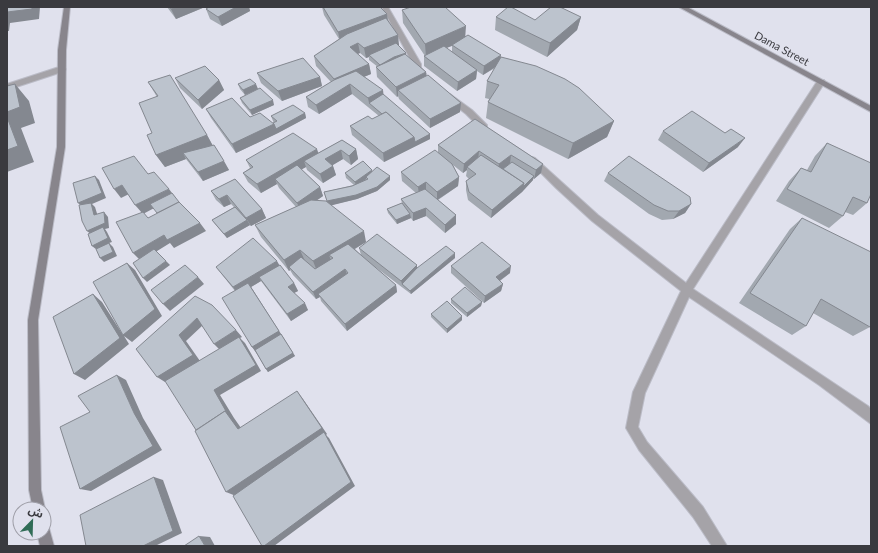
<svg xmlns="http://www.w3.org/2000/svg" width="878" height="553" font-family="Lato,'Noto Sans Arabic',sans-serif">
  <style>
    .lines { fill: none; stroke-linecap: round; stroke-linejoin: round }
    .lane-casing { stroke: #bbbcc7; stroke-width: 2 }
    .street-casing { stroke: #bbbcc7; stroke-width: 2 }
    .secondary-casing { stroke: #bbbcc7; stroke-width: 2 }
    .lane { fill: #a5a3a8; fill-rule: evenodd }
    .street { fill: #a5a3a8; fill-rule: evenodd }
    .secondary { fill: #88858c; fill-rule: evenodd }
    .wall { fill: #a2a8b0; fill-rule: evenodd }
    .shaded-wall { fill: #848890 }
    .building { fill: #bcc3cd; stroke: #848890 }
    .labels { text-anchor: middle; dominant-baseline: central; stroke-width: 4; stroke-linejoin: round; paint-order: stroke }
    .far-street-label { font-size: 11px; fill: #3a3a3f; stroke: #e0e1ed }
  </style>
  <rect width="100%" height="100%" fill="#e0e1ed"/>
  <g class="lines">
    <g class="lane-casing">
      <path id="lane" d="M59,67h3l4,2 -1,2 -58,19v-6z"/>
    </g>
    <g class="street-casing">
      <g id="street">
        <path d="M382,7h6l33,57v4l5,6 -1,2h-6l-6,-7v-5z"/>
        <path d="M818,80h6l1,2 -132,207 175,117 3,3v15l-52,-39 -130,-88 -44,96 -7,34 9,15 56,65 24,39h-15l-19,-29 -54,-67 -13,-22 7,-36 48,-101 -89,-70 -36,-33 -28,-28 4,-3 3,1 63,57 88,68z"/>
        <path d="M450,94l22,16 15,15v4h-6l-15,-15 -19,-15v-4z"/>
      </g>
    </g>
    <g class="secondary-casing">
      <g id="secondary">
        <path d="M64,7h6l-4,43 -1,97 -27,173 3,170 4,19 -1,3v-3h-11l-4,-19 -1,-170 29,-173 1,-97z"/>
        <path d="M679,7h8l184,99v6z"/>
        <path d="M44,526l5,2 5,18h-14l-3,-13h7z"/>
      </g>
    </g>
    <use href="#lane" class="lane"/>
    <use href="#street" class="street"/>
    <use href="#secondary" class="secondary"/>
  </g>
  <g class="wall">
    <path d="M167,7h38l-29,12z"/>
    <path d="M208,7h41l1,4 -28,15 -12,-7 -4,-10z"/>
    <path d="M322,7l65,7 1,6 11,25h-1l8,10 20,17v4l34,36 -30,16 -31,-29 -1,-3 -1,1 -20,-20 -1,-10h2l-9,-7v-3l-3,1 -6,-5 -3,1 12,10 2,10 -7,3 19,17 47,45 -46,23 -32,-27 -2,-9 22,-7 7,-3 -27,-22 -33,20 -11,-7 -2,-10 25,-15 -15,-16 -2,-10 25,-17 -15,-24z"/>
    <path d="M402,10l63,27 36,20 113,64 -7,16 -39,22 -82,-41 2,-16 1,-3 -4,-1 2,-17 8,-13 -12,7 -6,-4 -1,8 -19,12 -33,-25v-10h1l-22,-33zM452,46v6l-6,-4z"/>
    <path d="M496,17l39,3 46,-3 -4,13 -30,27 -52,-27z"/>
    <path d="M257,73l63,4 2,9 -40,15 -21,-18z"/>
    <path d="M175,78l44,2 5,10 -22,19 -22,-21z"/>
    <path d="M148,82l59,53 6,11 16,24 -26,11 -17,-22 -21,8 -9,-12 -4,-22 5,-36z"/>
    <path d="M238,84l20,5 16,16 -22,10 -10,-12 -2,-5 14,-7 -9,4 -5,-6z"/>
    <path d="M206,109l44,8 23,6h1l-1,-2 -2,-5 34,-3 1,5 -28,15 -42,20 -25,-35z"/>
    <path d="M475,119l68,45 -2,9 -7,6 -1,-1v2l-11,12 -31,26 -23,-18 -2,-10v-9l3,-2 -3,-3 1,-6 -4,3 -10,-8 6,12 -1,9 -20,14 18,15v9l-11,9 -19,-17 -13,5 -2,-3 -14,6 -9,-11 -1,-4 15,-6 -1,-4 15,-6 -14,-12 -1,-9 37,-19v-8z"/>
    <path d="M663,131l75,16 -35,25 -45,-32z"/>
    <path d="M342,140l14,9 2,10 -7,6 -8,-6 -11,6 1,1 3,9 -13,8 -16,-13 -1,-3 -5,2 19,18 3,9 -7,5 11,1 -3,-10 30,-7 -8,-7 -1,-5 27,-2 18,5v4l-13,11 -20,8 -26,6 35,37 -11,7 6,6 -2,-7 58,20 38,-10 -44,36 -37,-28 22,19 1,7 -50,39 -26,-30 -1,-4 -4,2 -23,-24 -3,-5 -1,1 -28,-34 -6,-12 41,-18 -17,-19 -2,-4 -16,9 -13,-11 -5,-9 7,-5 -4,-8 72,-7z"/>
    <path d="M827,143l40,60 -14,12 -8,-3 -2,4 -14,12 -53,-27 13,-20 12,-13 6,2 8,-14z"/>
    <path d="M608,173l83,31 -6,9 -12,6 -11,1 -13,-6 -45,-33z"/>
    <path d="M235,179l27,30 4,9 -15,8 -1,-1 -23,13 -12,-14 -3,-4 22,-13 -3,-3 -7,3 -8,-7 -5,-9z"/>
    <path d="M802,218l68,109 -17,9 -40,-23 -7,13 -14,9 -53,-32 51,-74z"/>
    <path d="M279,266l15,17 4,8 -4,2 14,17 -17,11 -30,-40 -10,6 44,69 -27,16 -2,-3 -11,-19 -3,-3 -17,-56 -19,-24z"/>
    <path d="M451,266l59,7 -10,8 3,3 -2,7 -17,12 -33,-30z"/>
    <path d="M451,299l31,3 -1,4 -14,11 -16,-14z"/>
    <path d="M431,314l31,6 -15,13 -16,-16z"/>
  </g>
  <g class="shaded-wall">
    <path d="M32,7h8l-1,12 -29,4 -1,8h-2v-19z"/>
    <path d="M176,7h29l-29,12 -5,-10z"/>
    <path d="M236,7h13l1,4 -28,15 -4,-9z"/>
    <path d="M387,14l1,9 -48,18 -2,-9z"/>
    <path d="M581,17l-4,13 -30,27 3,-14z"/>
    <path d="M466,26l-1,14 -39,17 -1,-13z"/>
    <path d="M398,35l1,10 -29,11 -1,-1v2l-3,1 -2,-10z"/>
    <path d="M358,43l2,10 -9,4 -1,-10z"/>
    <path d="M406,53v5l-25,12 -1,-5 14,-8z"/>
    <path d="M501,55l-1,9 -17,11 1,-9z"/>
    <path d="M369,64l2,10 -35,14 -2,-9z"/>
    <path d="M477,70l-1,9 -19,12 1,-9z"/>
    <path d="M426,72l1,10 -29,8v6l-1,1 -1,-10z"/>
    <path d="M320,77l2,9 -40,15 -4,-10z"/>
    <path d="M219,80l5,10 -22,19 -4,-9z"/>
    <path d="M15,84l14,17 6,22 -14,5 13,34 -27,10v-60z"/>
    <path d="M256,84l2,5 -13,6 -2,-5z"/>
    <path d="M350,84l2,10 -33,20 -3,-9z"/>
    <path d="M383,90l1,9 -15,4 -1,-5z"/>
    <path d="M273,100l1,5 -22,10 -2,-5z"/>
    <path d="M461,103l-1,9 -30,16v-9z"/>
    <path d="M305,113l1,5 -28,15 -42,20 -4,-9 42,-20z"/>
    <path d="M614,121l-7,16 -39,22 5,-16z"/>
    <path d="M430,134v5l-46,23 -1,-9 31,-16z"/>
    <path d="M207,135l7,13 -31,5 3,6 -21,8 -9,-12z"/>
    <path d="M745,138l-7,9 -35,25 6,-9z"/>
    <path d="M317,149l3,9 -16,3 2,6 -28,16 -3,-4 2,5 -16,9 -4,-9z"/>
    <path d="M356,149l2,10 -7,6 -2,-9z"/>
    <path d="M341,150l2,9 -15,9 -3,-9z"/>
    <path d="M479,151l-1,10 -11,6v3l-4,3 1,-9z"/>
    <path d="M511,155l-1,9 -13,9 2,-9z"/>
    <path d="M224,161l5,9 -26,11 -5,-9z"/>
    <path d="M543,164l-2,9 -7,6 2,-9z"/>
    <path d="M333,166l3,9 -13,8 -3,-9z"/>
    <path d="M372,170l1,4 -7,3v2l-10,7 -1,-4z"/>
    <path d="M95,176l4,4 7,18 -14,6 3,3 4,13 -5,-5 -11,-8 -5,-4z"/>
    <path d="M390,176v4l-13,11 -20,8 -28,7 -2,-5z"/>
    <path d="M534,176l-1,4 -11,12 -31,26 1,-8 32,-27z"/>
    <path d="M459,177l-1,9 -21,14v-8z"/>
    <path d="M426,182v9l-7,4 -1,-8z"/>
    <path d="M122,185l7,9 -8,4 -7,-9z"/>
    <path d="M320,187l3,9 -22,15 -4,-8z"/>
    <path d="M169,189l6,8 -32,17 -8,-9z"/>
    <path d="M227,195l4,9 -7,3 -5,-8z"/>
    <path d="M691,204l-6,9 -12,6 6,-8z"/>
    <path d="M426,208v8l-13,5v-8z"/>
    <path d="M262,209l4,9 -15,8 -5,-8z"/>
    <path d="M104,212l4,5 1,11 -4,1 2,3 5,10 -3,1 4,4 4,9 -13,6 -4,-4 -3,-8 -5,-4v-11l-5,-4z"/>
    <path d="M410,214l1,4 -14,6 -1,-4z"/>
    <path d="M456,215v9l-11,9v-8z"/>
    <path d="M247,220l3,5 -23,13 -3,-4z"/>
    <path d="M200,223l6,8 -32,17 -4,-5 -29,18 -8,-8 31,-18z"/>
    <path d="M364,231l2,11 -32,19 -1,-3 -4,-3 3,8 -15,8 -4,-10z"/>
    <path d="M300,250l5,11 -16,6 1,3 -1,1 -5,-11z"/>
    <path d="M455,253v5l-44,36 -1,-3z"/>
    <path d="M166,261l4,4 -23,17 -4,-4z"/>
    <path d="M277,261l4,7 -22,9 2,4 -10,6 44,69 -27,16 -2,-3 -9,-15 -5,-7 -14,-52 -5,-8z"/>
    <path d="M127,263l8,7 27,46 -30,26 -8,-6 5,8 -44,36 -11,-6 19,-80 9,8 21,33z"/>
    <path d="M417,265v7l-15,12 -1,-3z"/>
    <path d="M511,266l-1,7 -15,11 1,-7z"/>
    <path d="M345,269l3,8 -30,17 2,3 -4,2 -3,-7z"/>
    <path d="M198,277l6,7 -34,27 -7,-7z"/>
    <path d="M294,283l4,8 -6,3 -4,-7z"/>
    <path d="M503,284l-2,7 -17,12 1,-7z"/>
    <path d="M396,285l1,7 -50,39 -2,-7z"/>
    <path d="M482,302l-1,4 -14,11v-4z"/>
    <path d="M305,303l3,7 -17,11 -4,-7z"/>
    <path d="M462,316v4l-15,13v-4z"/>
    <path d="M197,318l6,7 -17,16 14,20 -35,21 -8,-5 22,-42z"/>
    <path d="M236,330l6,7 -2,1 5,5 16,28 -41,24 14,23 12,17 -41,2 15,-87 -6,-6z"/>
    <path d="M117,375l9,5 17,38 19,32 -71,41 -11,-2 54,-76z"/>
    <path d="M297,391l6,8 24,35 -1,1 3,3 26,48 -81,60h-10l-28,-50 -10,-4z"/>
    <path d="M154,477l9,3 19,53 -27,13h-12z"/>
    <path d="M199,536l11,1 5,9h-10z"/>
  </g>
  <g class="building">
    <path d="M7,7h25v2l-25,3z"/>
    <path d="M170,7h6l-5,2z"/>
    <path d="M209,7h27l-18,10 -12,-8z"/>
    <path d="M323,7h57l7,7 -49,18z"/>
    <path d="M411,7h34l21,19 -41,18 -23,-34z"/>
    <path d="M508,7h3l24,13 16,-13h9l21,10 -31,26 -54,-26z"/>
    <path d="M386,18l12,17 -34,13 -6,-5 -8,4 19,17 -35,15 -20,-23 33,-22z"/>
    <path d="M468,35l33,20 -17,11 -32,-21z"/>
    <path d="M396,43l10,10 -12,4 -14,8 -11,-10z"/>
    <path d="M444,46l33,24 -19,12 -34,-26z"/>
    <path d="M405,54l21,18 -30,15 -20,-20z"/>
    <path d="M501,57l35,9 29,13 14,9 35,33 -41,22 -85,-41 11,-17 -12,-4z"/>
    <path d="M303,58l17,19 -42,14 -21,-18z"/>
    <path d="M205,66l14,14 -21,20 -23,-22z"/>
    <path d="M356,71l27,19 -15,8 -18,-14 -34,21 -10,-8 28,-17z"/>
    <path d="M170,75l37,60 -51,20 -9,-20 5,-2 -13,-30 19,-7 -10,-14z"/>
    <path d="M428,75l33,28 -31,16 -32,-29z"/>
    <path d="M250,79l6,5 -13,6 -5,-6z"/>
    <path d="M15,84l5,23 -13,5v-26z"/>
    <path d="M260,88l13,12 -23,10 -10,-12z"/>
    <path d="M383,94l47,40 -15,8 -1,-5 -28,-25 -4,2 -13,-11z"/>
    <path d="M232,98l18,19 10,-4 14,11 -42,20 -26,-35z"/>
    <path d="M293,105l12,8 -29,16 -2,-5 -1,-1 4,-2 -6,-5z"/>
    <path d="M692,111l33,22 6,-4 14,9 -36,25 -46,-32z"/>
    <path d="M386,112l28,25 -31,16 -33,-27 18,-10 4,3z"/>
    <path d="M7,117l11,29 -11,4z"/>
    <path d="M475,119l68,45 -7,6 -25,-15 -12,9 -20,-13 -15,13 -26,-19z"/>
    <path d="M293,133l24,16 -60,35 -14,-11 10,-6 -7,-7z"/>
    <path d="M342,140l14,9 -7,7 -8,-6 -16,9 8,7 -13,8 -16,-13z"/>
    <path d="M827,143l44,20v31l-4,9 -14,-6 -10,19 -56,-27 14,-21 10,4z"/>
    <path d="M214,145l10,16 -26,11 -15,-19z"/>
    <path d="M435,150l17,14 7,13 -22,15 -11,-10 -8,5 -17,-15z"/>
    <path d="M481,155l43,28 -32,27 -23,-18 -3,-11 10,-7 -9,-7z"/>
    <path d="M134,156l14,18 6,-2 15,17 -34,16 -13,-20 -8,4 -12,-21z"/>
    <path d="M629,156l61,41 1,7 -12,7h-11l-14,-6 -46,-32z"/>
    <path d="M363,161l9,9 -17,12 -10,-9z"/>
    <path d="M512,162l22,14 -11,11 1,-4 -21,-14z"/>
    <path d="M297,165l23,22 -23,16 -22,-24z"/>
    <path d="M377,167l13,9 -13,11 -21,8 -29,6 -3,-9 28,-6 16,-7 -2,-2z"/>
    <path d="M95,176l7,17 -24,10 -5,-20z"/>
    <path d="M235,179l27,30 -16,9 -19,-23 -8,4 -8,-8z"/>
    <path d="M425,189l31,26 -11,10 -19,-17 -13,5 -12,-14z"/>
    <path d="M172,193l7,9 -22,11 -7,-9z"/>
    <path d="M311,200l15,1 38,30 -51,30 -13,-11 -16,10 -29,-35z"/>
    <path d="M179,202l21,21 -33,17 -3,-5 -31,18 -17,-31 27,-10 5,6z"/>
    <path d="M91,203l3,12 10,-3 1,11 -18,8 -5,-10 -3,-16z"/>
    <path d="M402,203l8,11 -14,6 -9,-11z"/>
    <path d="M235,207l12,13 -23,14 -12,-14z"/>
    <path d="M802,218l69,34v72l-1,3 -49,-28 -15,27 -56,-33z"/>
    <path d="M103,227l5,11 -16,8 -4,-12z"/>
    <path d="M377,234l40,31 -16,16 -42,-33z"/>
    <path d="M253,238l24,23 -44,26 -17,-20z"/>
    <path d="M482,242l29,24 -15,11 7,7 -18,12 -34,-30z"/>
    <path d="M109,243l4,9 -13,6 -4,-9z"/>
    <path d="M348,244l48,41 -51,39 -27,-30 30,-21 -3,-4 -32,23 -24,-25 12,-10 14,12 18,-11 -4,-3z"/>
    <path d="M446,246l9,7 -45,38 -8,-7 15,-16z"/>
    <path d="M154,249l12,12 -23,17 -10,-15z"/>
    <path d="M127,263l28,46 -32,26 -30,-53z"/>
    <path d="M185,265l13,12 -35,27 -12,-14z"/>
    <path d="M280,265l14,18 -6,4 17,16 -18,11 -28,-37z"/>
    <path d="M248,283l31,48 -27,16 -30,-49z"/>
    <path d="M465,287l17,15 -15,11 -16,-14z"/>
    <path d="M93,294l27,44 -46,36 -21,-57z"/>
    <path d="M195,296l17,9 24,25 -22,14 -17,-26 -18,17 14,20 -36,22 -21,-28z"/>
    <path d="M447,301l15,15 -15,13 -16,-15z"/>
    <path d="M281,334l12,19 -27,16 -11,-19z"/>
    <path d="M239,337l17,28 -42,25 13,23 -2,-2 -29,19 -31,-49z"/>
    <path d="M117,375l17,38 19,33 -73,43 -20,-62 30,-15 -12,-16z"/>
    <path d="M297,391l25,37 -96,64 -31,-61 30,-20 13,18z"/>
    <path d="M324,432l27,50 -87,64h-2l-29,-50z"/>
    <path d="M154,477l19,54 -30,15h-57l-6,-31z"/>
    <path d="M199,536l6,10h-21z"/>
  </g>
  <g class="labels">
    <g class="far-street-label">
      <text transform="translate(782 48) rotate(28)">Dama Street</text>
    </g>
  </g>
  <rect width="878" height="553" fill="none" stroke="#3a3a3f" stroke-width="16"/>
  <g transform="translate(32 521) rotate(23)"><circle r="19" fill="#e0e1ed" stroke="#9e9ea7"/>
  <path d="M0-3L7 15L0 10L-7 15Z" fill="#306c56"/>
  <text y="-6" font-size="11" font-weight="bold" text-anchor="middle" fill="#3a3a3f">ش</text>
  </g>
</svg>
